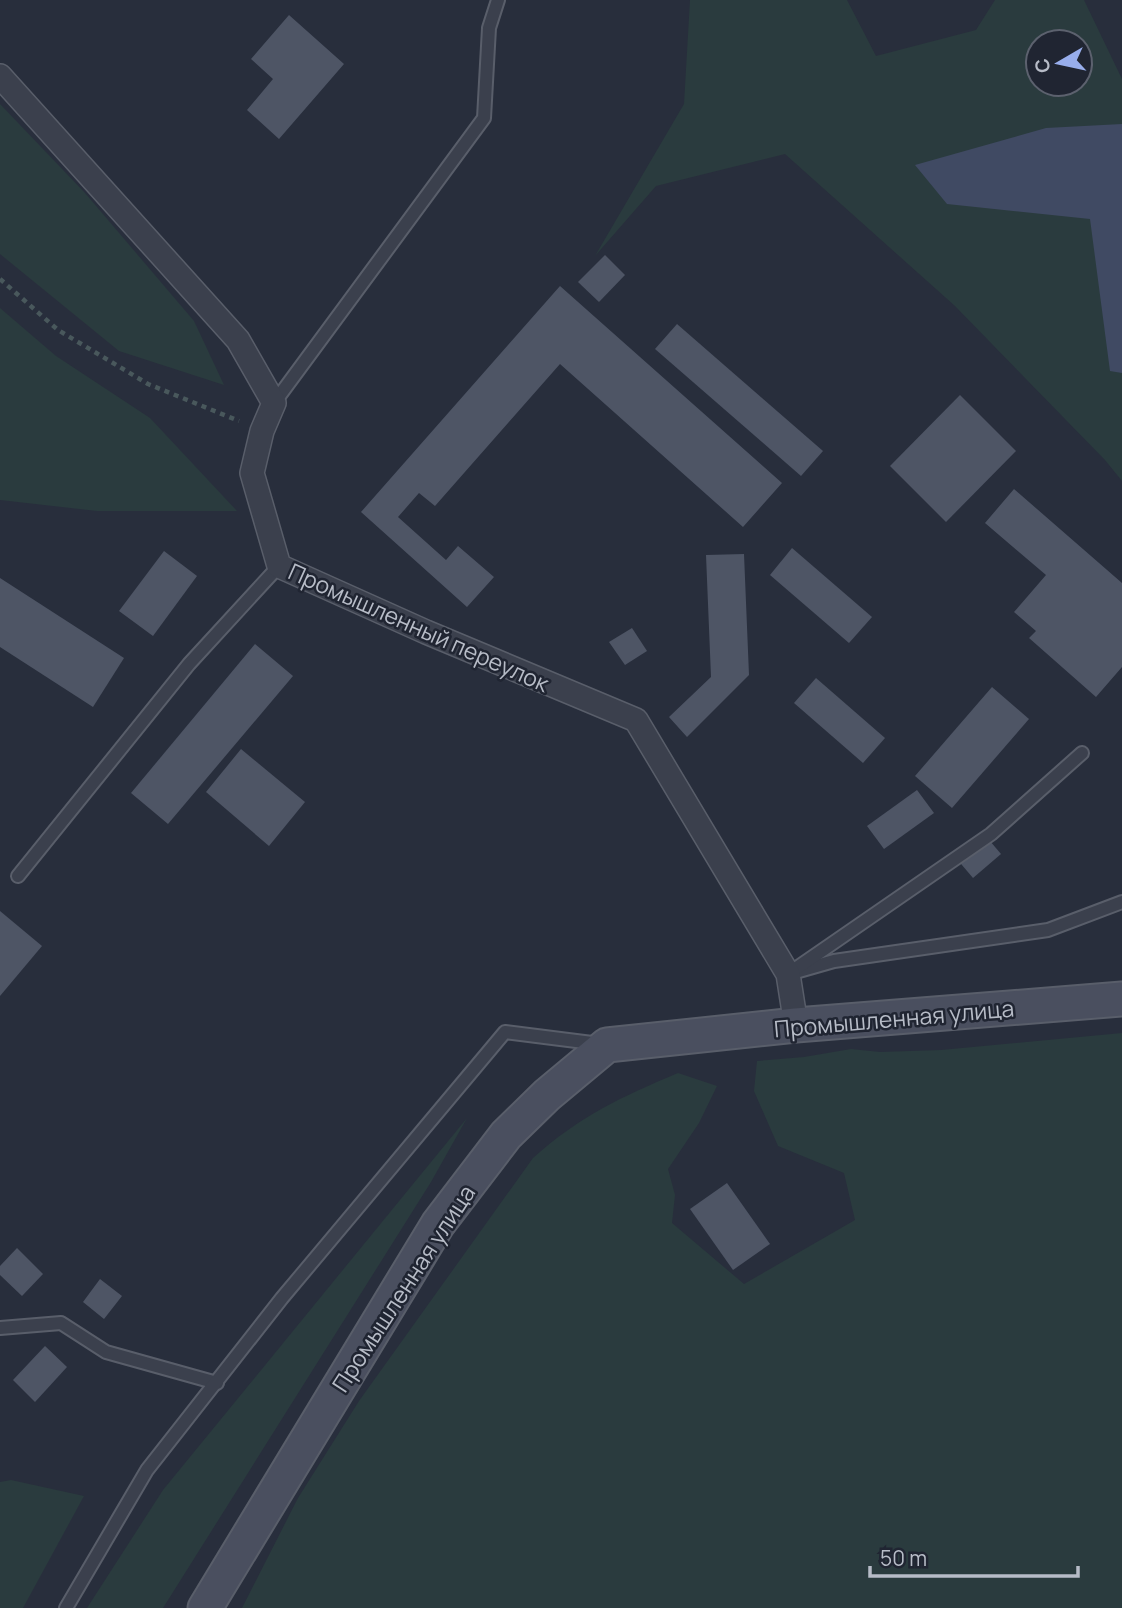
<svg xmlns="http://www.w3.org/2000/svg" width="1122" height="1608" font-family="Manrope,sans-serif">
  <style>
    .green { fill: #2a3b3e; fill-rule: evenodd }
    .water { fill: #404a63 }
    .building { fill: #4e5565 }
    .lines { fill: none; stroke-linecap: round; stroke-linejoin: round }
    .service-casing { stroke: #595e6a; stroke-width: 16 }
    .minor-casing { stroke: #595e6a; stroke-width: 26 }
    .secondary-casing { stroke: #595e6a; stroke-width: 37 }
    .path { stroke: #49585c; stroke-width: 4.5; stroke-dasharray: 5 5; stroke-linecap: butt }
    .service { stroke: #3b404d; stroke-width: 12 }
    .minor { stroke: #3b404d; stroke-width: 23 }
    .secondary { stroke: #4a4f5f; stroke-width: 33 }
    .labels { text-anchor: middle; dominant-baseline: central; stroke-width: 5; stroke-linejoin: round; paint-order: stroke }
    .street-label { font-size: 23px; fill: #b7bcc7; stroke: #202532 }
  </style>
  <rect width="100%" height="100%" fill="#282e3c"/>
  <g class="green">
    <path d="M690,0h157l29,56 100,-26 19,-30h89l38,79v402l-17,-21 -150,-154 -170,-152 -129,32 -61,70 89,-152zM1038,42h42v42h-42z"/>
    <path d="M0,104l85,89 109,128 30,64 -105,-34 -119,-97z"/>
    <path d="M0,308l56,48 94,62 87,93h-140l-97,-11z"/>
    <path d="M1122,1033v575h-880l56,-110 61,-97 174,-243c47,-42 88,-61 145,-85l39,13 -18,37 -31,46 7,26 -3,28 72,61 111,-64 -11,-47 -66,-27 -24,-55 3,-30 47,-4 47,-8 29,3 61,-2z"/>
    <path d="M467,1118l-36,64 -268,426h-76l76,-118z"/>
    <path d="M11,1480l73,16 -61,112h-23v-126z"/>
  </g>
  <path class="water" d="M1122,124v249l-12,-2 -20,-152 -143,-15 -32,-39 131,-37z"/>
  <g class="building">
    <path d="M289,15l55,49 -65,75 -32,-29 26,-31 -22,-20z"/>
    <path d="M605,255l20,20 -26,27 -21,-20z"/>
    <path d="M560,286l222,197 -39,44 -183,-163 -125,142 -16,-13 -21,24 48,43 12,-14 36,31 -27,30 -106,-95z"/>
    <path d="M677,324l146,127 -22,25 -146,-127z"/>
    <path d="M960,395l56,56 -70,71 -56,-56z"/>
    <path d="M1014,489l108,94v84l-26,30 -67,-59 7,-7 -22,-19 32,-37 -61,-52z"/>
    <path d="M792,548l80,69 -23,26 -79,-68z"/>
    <path d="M164,551l33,25 -44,60 -34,-25z"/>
    <path d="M744,554l5,121 -62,62 -18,-20 42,-40 -5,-122z"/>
    <path d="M0,578l124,80 -31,49 -93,-60z"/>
    <path d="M632,628l15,23 -22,14 -16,-23z"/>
    <path d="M255,644l38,32 -125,148 -37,-31z"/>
    <path d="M816,678l69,60 -22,25 -69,-60z"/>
    <path d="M992,687l37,32 -77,89 -37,-32z"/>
    <path d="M241,749l64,53 -36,44 -63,-54z"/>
    <path d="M917,790l17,23 -50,36 -17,-23z"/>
    <path d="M984,834l17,20 -28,24 -17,-20z"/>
    <path d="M0,911l42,35 -42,50z"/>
    <path d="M727,1183l43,61 -37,26 -43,-61z"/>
    <path d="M17,1248l26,26 -21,22 -22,-21v-9z"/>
    <path d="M100,1279l22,17 -18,23 -21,-17z"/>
    <path d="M45,1346l22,21 -32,35 -22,-22z"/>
  </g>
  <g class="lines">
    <g class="service-casing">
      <g id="service">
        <path d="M274,403l210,-285 5,-90 9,-28"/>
        <path d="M18,876l171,-212 90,-98"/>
        <path d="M799,971l35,-10 214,-31 74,-28"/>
        <path d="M788,974l203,-140 91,-81"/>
        <path d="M0,1328l61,-5 45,29 111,31"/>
        <path d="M66,1608l81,-138 135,-172 223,-266 95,12"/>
      </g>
    </g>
    <g class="minor-casing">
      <path id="minor" d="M0,76l238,264 36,63 -12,28 -10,42 27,93 147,66 210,88 152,254 8,51"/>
    </g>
    <g class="secondary-casing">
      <path id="secondary" d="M205,1608l233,-384 68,-89 41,-40 60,-50 189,-20 326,-26"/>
    </g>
    <path class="path" d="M0,279l58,51 90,54 91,37"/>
    <use href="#service" class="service"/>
    <use href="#minor" class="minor"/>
    <use href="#secondary" class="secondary"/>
  </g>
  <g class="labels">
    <g class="street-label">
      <text transform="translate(419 627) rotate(24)">Промышленный переулок</text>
      <text transform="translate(894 1018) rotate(-5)">Промышленная улица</text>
      <text transform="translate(403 1288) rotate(-57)">Промышленная улица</text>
    </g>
  </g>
  <g transform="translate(1059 63) rotate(261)"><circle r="33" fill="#202532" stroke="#5c616e" stroke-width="2"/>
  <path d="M0-5L12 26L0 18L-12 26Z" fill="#98aeec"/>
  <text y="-10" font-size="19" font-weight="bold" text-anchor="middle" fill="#b7bcc7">С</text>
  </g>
  <path d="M870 1566v10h208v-10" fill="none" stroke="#b7bcc7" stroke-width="3.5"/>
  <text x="880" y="1566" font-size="21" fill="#b7bcc7" stroke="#202532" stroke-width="5" paint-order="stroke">50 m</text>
</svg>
